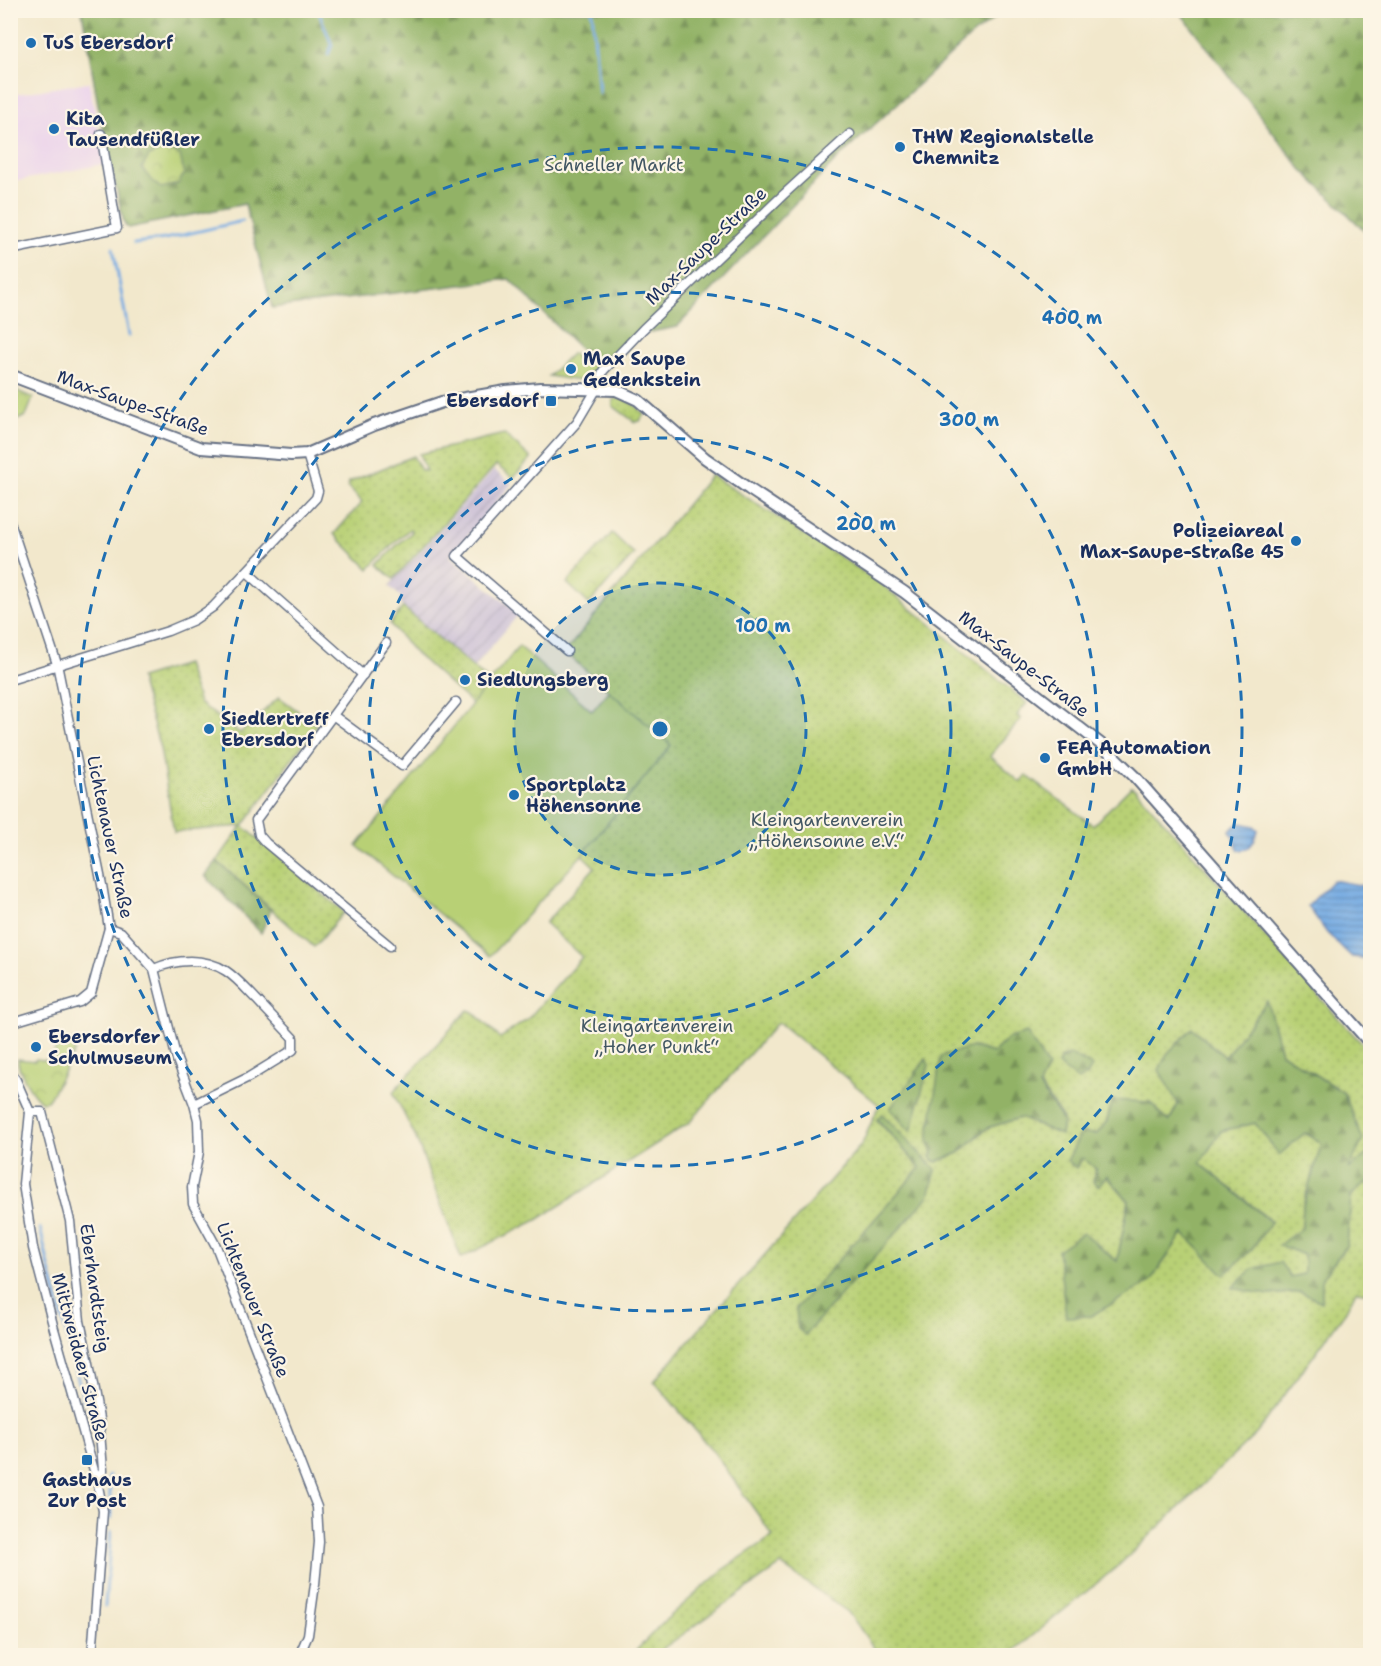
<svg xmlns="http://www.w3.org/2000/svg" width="1381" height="1666" font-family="'Shantell Sans',sans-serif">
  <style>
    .built { fill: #ead1ec }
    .industrial { fill: url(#industrial-furrows) }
    .grass { fill: url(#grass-dots); stroke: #6a806a; stroke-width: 1.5; fill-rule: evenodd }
    .forest { fill: url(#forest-firs); stroke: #567062; stroke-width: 1.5 }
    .park { fill: url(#park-crowns); stroke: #6a806a; stroke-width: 1.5 }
    .pitch { fill: #b8d075; stroke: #6a806a; stroke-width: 1.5 }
    .water { fill: url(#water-rules); stroke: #486ca0; stroke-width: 1.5 }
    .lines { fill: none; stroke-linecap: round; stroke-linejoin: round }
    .stream { stroke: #74aae2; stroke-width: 3 }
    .minor-casing { stroke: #667084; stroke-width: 11 }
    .tertiary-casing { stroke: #667084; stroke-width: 14 }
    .minor { stroke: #fff; stroke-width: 8 }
    .tertiary { stroke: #fff; stroke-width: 10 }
    .ring { fill: none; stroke: #1f6fb2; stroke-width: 3; stroke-dasharray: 10 8 }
    .poi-dot { fill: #1f6fb2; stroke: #fcf5e5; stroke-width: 2 }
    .labels { text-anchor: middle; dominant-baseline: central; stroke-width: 4.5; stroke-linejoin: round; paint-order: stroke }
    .poi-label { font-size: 18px; font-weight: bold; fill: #1b2f5e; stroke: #fcf5e5; text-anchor: start }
    .park-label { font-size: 18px; fill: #425764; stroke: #fcf5e5 }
    .street-label { font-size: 18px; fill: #1b2f5e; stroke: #fcf5e5 }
    .centre { fill: #1f6fb2; stroke: #fcf5e5; stroke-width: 3 }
    .ring-label { font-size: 18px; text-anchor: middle; font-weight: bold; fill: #1f6fb2; stroke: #fcf5e5; stroke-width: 4.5; stroke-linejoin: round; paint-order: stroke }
  </style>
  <defs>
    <pattern id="industrial-furrows" width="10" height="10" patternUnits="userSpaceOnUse" patternTransform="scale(1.5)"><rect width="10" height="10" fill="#cabfd6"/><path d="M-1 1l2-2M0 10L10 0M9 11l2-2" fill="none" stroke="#ada4ba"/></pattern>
    <pattern id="grass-dots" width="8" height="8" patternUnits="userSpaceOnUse" patternTransform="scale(1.5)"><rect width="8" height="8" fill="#b8d075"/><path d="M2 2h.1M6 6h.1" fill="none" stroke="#9eb368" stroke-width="1.8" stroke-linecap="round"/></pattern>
    <pattern id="forest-firs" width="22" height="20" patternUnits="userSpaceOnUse" patternTransform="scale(1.5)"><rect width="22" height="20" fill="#92b266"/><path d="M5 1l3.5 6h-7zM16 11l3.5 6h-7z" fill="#769157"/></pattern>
    <pattern id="park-crowns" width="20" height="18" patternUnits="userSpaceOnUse" patternTransform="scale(1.5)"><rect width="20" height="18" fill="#b8d075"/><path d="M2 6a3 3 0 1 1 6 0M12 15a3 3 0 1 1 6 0" fill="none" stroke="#9eb368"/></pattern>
    <pattern id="water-rules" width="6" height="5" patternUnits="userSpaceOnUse" patternTransform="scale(1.5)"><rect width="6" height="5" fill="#74aae2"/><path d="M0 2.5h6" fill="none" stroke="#5e8bba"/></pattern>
  </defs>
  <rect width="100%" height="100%" fill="#fcf5e5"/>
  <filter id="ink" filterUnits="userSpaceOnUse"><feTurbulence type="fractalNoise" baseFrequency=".0167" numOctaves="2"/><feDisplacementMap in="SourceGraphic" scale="12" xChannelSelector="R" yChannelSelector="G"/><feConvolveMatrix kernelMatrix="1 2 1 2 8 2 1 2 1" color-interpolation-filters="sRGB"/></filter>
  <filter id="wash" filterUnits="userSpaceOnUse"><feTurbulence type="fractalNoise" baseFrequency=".008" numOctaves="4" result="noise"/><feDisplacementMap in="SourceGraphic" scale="24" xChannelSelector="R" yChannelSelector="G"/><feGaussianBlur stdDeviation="1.35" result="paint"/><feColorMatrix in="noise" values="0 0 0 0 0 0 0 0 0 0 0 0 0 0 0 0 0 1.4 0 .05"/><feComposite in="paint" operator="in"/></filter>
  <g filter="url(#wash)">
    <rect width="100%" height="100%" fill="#f2e8cc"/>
    <path class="built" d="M89,82l16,82 -94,18v-87z"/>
    <path class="industrial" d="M494,470l18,14 -62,72 69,58 -46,54 -75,-66 3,-5 -12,-11z"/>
    <g class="grass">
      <path d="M617,398c10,2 21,7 27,16l-4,7 -5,1 -22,-16v-6z"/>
      <path d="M504,434l27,24 -18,20 -17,-13 -102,114 -16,-14 18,-19 16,-14 -2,-3 -17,15 -24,25 -35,-35 28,-32 -14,-15 1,-5 64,-26 8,14 5,1 -7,-17z"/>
      <path d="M711,475l164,104 152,124 -10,12 4,4 -31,37 30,26 6,-7 67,50 38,-38 5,3 203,229 31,33v100l-23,19 -3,-78 -63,-40 -14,-51 -42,55 -33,-29 -14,76 -10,19 -55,-23 -6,21 -24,36 13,12 -3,12 5,5 9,-10 22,25 -12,60 -59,-11 92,32 33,-49 88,-12 -71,-58 21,-32 35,-8 49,10 17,10 -19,62 -1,23 -22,17 24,10v19l-14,3 -21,18 31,-3 22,-14 25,-33 4,-49 12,-12 7,-2v111l-14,-2 -10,20 -89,122 -138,132 -110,90h-130l-31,-43 -67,-47 -116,82 -7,8h-26l28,-30 65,-57 48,-32 -57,-81 -62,-74 208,-237 17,-39 -101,-83 -89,101 -152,97 -76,38 -45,-120 -23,-46 75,-82 5,2 27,26 28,-19 54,-62 -37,-34 50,-56 -13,-12 88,-110 -105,-93zM1007,1039l56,80 -2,16 -41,-17 -33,10 -28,25 -23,9 -5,-5 41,-110 21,6zM882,1115l54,55 -139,138 124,-140 -44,-48z"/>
      <path d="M403,607l87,75 -18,22 -59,-53 -23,-27z"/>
      <path d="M186,664l13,39 41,30 39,-36 38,28 -74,101 101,86 -30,35 -97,-86 25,-35 -68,6 -14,-84 -20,-70z"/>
    </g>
    <g class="forest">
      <path d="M82,11h922l-34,26 -135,124 -158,166 -37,7 -37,37 -94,-92 -237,29 -27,-104 -117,24 -4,-5 -25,-112z"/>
      <path d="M1179,11h191v225l-69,-67z"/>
      <path d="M217,861l54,49 -10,23 -56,-57z"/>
      <path d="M1267,1001l14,52 63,40 19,47 -15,29 22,-17v30l-7,2 -12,12 -4,49 -25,33v24l-22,-10 -31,3 -37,-7 20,-19 28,-7 10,15 14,-3v-19l-25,-10 23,-17 1,-23 19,-62 -17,-10 -26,22 -24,-32 -34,8 -21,32 71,59 -19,27 -28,26 -41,-42 -33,49 -59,34 -25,1 -8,-67 25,-17 34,28 12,-60 -22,-25 -9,10 -5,-5 3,-12 -13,-11 -7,10 -9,-7 14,-28 16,1 10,-13 5,-21 38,2 19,20 9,-18 -19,-34 8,-16 25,-26 33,29z"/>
      <path d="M1027,1033l21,34 -9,19 24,34 -2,15 -41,-17 -33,10 -28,25 -23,9 -5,-5 2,-4 -5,-13 13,-84 31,-9 21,6 14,-14z"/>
      <path d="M1072,1055l20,11 -5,10 -9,4 -20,-15 3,-8z"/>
      <path d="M926,1059l3,6 -18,67 -21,-23z"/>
      <path d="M882,1114l54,56 -7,26 -124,139 -7,-6 -2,-21 124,-140 -43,-49z"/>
    </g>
    <g class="park">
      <path d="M167,148l13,7 4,19 -6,10 -17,4 -10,-8 -9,-12 7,-12z"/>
      <path d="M572,353l31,18 -4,13 -50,-8z"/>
      <path d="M11,388l22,10 -7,18 -15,7z"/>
      <path d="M612,533l22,21 -45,50 -22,-21z"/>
      <path d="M57,1039l21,2 -2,8 -26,48 -3,4 -5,1c-9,-6 -25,-32 -24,-43l17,2 1,-2 17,2z"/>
    </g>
    <path class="pitch" d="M519,646l73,65 17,-20 62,54 -89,110 -92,101 -133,-110z"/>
    <g class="water">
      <path d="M1241,823l13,3 4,4c-3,10 -7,21 -19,20l-9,-19 4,-5z"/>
      <path d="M1333,880l37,7v72l-18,-2 -25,-24 -19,-27z"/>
    </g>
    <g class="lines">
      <g class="stream">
        <path d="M318,10l14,35 -4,10"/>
        <path d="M592,10l7,83"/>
        <path d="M134,243l31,-4 78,-18"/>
        <path d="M113,248l16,87"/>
        <path d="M40,1228l9,39 35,135"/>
        <path d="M109,1476l2,43"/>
        <path d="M105,1606l6,-74"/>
      </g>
    </g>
  </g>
  <g filter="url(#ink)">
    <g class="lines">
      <g class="minor-casing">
        <g id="minor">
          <path d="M10,250l107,-22 -16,-94"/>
          <path d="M10,522l47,142 45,221 7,43 -18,65 -11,9 -70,21"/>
          <path d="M247,572l116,103"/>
          <path d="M386,643l-130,177 3,15 7,8 124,103"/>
          <path d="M567,651l-110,-95 120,-134 19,-32 7,-19 40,-42 139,-133 68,-62"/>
          <path d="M10,680l158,-49 26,-11 19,-13 103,-109 2,-7 -11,-37"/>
          <path d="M334,716l68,50 54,-64"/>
          <path d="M109,928l12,4 33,37 23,91 17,44 4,16 1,32 -7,35 1,17 23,42 101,261 2,35 -4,42 -7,51 -9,21"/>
          <path d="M154,969c22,-10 50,-12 72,2 12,8 21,19 31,29 12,13 24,25 36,38v12l-44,27 -55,27"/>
          <path d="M10,1072l6,8 14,32 -7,72 10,64 21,81 43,152 6,30 -11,145"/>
          <path d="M30,1112h12l28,109 10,100 9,42 10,56 4,51 -6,11"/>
        </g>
      </g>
      <g class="tertiary-casing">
        <path id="tertiary" d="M10,375l191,73 90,7 16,-1 67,-29 68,-23 64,-11 34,-3 76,2 22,10 67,58 44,31 155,103 198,153 32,31 236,267"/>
      </g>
      <use href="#minor" class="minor"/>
      <use href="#tertiary" class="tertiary"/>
    </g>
  </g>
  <circle cx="660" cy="729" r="146" fill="#1f6fb2" fill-opacity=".12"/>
  <g class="ring">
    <circle cx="660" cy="729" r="146"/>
    <circle cx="660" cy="729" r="291"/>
    <circle cx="660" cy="729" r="437"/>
    <circle cx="660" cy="729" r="582"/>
  </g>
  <g class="poi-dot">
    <circle cx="31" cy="43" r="6"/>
    <circle cx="54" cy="129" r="6"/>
    <circle cx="900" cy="147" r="6"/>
    <circle cx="571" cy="369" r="6"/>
    <rect x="545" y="395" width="12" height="12" rx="3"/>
    <circle cx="1296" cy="541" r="6"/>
    <circle cx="465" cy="680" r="6"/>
    <circle cx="209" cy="729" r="6"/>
    <circle cx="1045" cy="758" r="6"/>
    <circle cx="514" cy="795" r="6"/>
    <circle cx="36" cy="1047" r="6"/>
    <rect x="81" y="1454" width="12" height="12" rx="3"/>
  </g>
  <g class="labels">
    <g class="poi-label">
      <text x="43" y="43">TuS Ebersdorf</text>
      <text x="66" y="119">Kita<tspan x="66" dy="21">Tausendfüßler</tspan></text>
      <text x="912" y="137">THW Regionalstelle<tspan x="912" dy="21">Chemnitz</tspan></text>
      <text x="583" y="359">Max Saupe<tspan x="583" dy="21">Gedenkstein</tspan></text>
      <text x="539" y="401" text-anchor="end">Ebersdorf</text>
      <text x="1284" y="531" text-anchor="end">Polizeiareal<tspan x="1284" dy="21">Max-Saupe-Straße 45</tspan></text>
      <text x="477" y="680">Siedlungsberg</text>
      <text x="221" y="719">Siedlertreff<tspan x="221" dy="21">Ebersdorf</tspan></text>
      <text x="1057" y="748">FEA Automation<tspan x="1057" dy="21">GmbH</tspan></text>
      <text x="526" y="785">Sportplatz<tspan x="526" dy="21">Höhensonne</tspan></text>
      <text x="48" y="1037">Ebersdorfer<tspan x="48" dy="21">Schulmuseum</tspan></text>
      <text x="87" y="1480" text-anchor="middle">Gasthaus<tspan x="87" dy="21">Zur Post</tspan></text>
    </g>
    <g class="park-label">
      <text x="614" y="165">Schneller Markt</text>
      <text x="827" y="820">Kleingartenverein<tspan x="827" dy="21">„Höhensonne e.V.“</tspan></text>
      <text x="657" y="1026">Kleingartenverein<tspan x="657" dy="21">„Hoher Punkt“</tspan></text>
    </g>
    <g class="street-label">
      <text transform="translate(706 246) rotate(-44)">Max-Saupe-Straße</text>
      <text transform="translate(133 403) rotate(20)">Max-Saupe-Straße</text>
      <text transform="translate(1024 664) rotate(38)">Max-Saupe-Straße</text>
      <text transform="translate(110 837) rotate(78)">Lichtenauer Straße</text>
      <text transform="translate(95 1288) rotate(82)">Eberhardtsteig</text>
      <text transform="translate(253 1300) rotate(68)">Lichtenauer Straße</text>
      <text transform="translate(80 1357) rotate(75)">Mittweidaer Straße</text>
    </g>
  </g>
  <circle cx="660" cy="729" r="9" class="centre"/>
  <g class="ring-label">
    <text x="1072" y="324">400 m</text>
    <text x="969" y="426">300 m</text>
    <text x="866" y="530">200 m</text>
    <text x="763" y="632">100 m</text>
  </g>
  <rect width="1381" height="1666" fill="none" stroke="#fcf5e5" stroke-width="36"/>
</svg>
